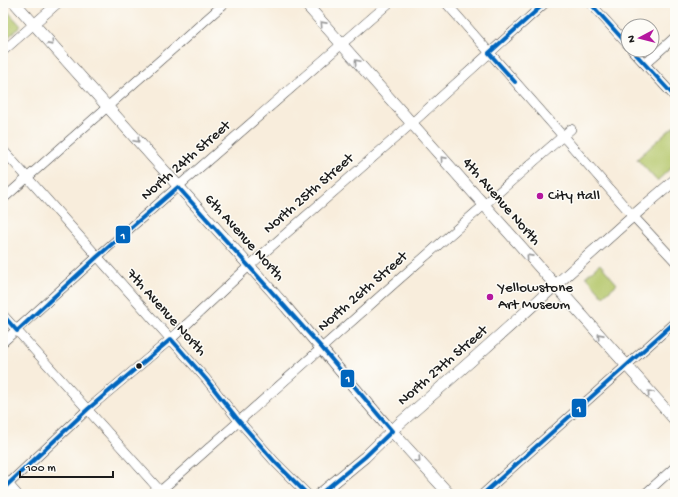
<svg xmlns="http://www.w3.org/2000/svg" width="678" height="497" font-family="'Gochi Hand',sans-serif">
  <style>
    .green { fill: #b4c669; stroke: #687142 }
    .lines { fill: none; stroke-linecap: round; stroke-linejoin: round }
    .minor-casing { stroke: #3d3b39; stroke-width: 10 }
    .major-casing { stroke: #3d3b39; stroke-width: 12 }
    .minor { stroke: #fff; stroke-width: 9 }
    .major { stroke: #fff; stroke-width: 11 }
    .bus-1-casing { stroke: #fdfcf7; stroke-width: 7 }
    .bus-1 { stroke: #0065bd; stroke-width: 4 }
    .oneway { stroke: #999 }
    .poi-dot { fill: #b5179e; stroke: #fdfcf7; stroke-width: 1.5 }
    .bus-dot { fill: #1c1c1c; stroke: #fdfcf7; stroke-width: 1.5 }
    .labels { text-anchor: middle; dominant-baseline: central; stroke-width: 3; stroke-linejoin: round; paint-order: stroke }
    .street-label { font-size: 15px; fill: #1c1c1c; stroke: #fdfcf7 }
    .poi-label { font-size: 15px; fill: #1c1c1c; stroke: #fdfcf7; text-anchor: start }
    .line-badge { stroke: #fdfcf7; stroke-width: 1.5 }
    .badge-label { font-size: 11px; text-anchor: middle; font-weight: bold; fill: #fff }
  </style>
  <rect width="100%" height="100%" fill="#fdfcf7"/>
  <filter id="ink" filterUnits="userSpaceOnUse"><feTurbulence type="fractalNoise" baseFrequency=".025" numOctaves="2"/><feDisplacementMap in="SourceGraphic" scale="8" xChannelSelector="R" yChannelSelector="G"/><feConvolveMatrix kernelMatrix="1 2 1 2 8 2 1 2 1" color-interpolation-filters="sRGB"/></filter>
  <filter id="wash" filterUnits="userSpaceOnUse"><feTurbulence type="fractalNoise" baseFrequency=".012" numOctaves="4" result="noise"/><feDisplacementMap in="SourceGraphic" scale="16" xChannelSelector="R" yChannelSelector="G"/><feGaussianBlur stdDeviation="0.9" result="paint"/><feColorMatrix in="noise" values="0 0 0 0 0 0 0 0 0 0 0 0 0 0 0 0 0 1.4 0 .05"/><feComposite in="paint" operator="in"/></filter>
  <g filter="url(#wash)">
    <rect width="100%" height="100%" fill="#f8eddc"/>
    <g class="green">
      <path d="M3,6l18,20 -18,16z"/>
      <path d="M675,125v39l-18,17 -20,-22z"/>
      <path d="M600,264l17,20 -14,12 -17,-20z"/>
    </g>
  </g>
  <g filter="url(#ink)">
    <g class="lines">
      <g class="minor-casing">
        <g id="minor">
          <path d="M446,3l187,213 42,45"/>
          <path d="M590,3l38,42"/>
          <path d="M632,50l43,47"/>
          <path d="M3,51l55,-48"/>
          <path d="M645,64l30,-27"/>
          <path d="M3,150l203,229 33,42 36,41 32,32"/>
          <path d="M3,199l222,-196"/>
          <path d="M3,315l160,179"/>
          <path d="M3,342l94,-85 292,-254"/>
          <path d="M3,478l14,16"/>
          <path d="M3,489l85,-80 83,-70 78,-73 162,-142 134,-121"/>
          <path d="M157,494l239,-212 175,-153"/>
          <path d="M483,494l192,-172"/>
          <path d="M645,494l30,-27"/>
        </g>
      </g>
      <g class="major-casing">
        <g id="major">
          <path d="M15,3l271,304 101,119 62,68"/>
          <path d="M305,3l370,417"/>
          <path d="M320,494l45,-37 34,-33 73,-64 154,-138 49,-42"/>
        </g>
      </g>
      <use href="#minor" class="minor"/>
      <use href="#major" class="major"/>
      <g class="bus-1-casing">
        <g id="bus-1">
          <path d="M590,3l38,42"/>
          <path d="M632,50l43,47"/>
          <path d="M515,82l-26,-29 56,-50"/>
          <path d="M3,315l14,16 80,-74 81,-70 144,161 70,83 -27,26 -45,37"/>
          <path d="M3,489l85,-80 83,-70 35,40 33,42 36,41 32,32"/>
          <path d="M483,494l192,-172"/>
        </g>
      </g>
      <use href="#bus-1" class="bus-1"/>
    </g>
    <defs><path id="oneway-chevron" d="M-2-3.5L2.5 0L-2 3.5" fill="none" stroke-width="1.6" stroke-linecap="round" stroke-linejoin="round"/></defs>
    <g class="oneway">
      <use href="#oneway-chevron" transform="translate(323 24) rotate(-132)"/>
      <use href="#oneway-chevron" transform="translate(51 43) rotate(48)"/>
      <use href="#oneway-chevron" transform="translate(357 62) rotate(-131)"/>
      <use href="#oneway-chevron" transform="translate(137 140) rotate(49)"/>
      <use href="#oneway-chevron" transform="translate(443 159) rotate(-132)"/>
      <use href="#oneway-chevron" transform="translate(529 257) rotate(-132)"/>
      <use href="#oneway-chevron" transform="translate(600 336) rotate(-132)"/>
      <use href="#oneway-chevron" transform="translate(650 393) rotate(-132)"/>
      <use href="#oneway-chevron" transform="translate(418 460) rotate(48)"/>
    </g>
  </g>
  <g class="poi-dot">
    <circle cx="540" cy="196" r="4"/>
    <circle cx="490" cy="297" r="4"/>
  </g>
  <circle class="bus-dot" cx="139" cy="366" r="3.5"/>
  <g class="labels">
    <g class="street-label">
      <text transform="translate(186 161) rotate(-41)">North 24th Street</text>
      <text transform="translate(309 194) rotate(-41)">North 25th Street</text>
      <text transform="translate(501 202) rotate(49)">4th Avenue North</text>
      <text transform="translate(244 238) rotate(48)">6th Avenue North</text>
      <text transform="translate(363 292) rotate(-41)">North 26th Street</text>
      <text transform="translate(166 313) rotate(48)">7th Avenue North</text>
      <text transform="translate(443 366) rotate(-41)">North 27th Street</text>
    </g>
    <g class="poi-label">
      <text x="548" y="196">City Hall</text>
      <text x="498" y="288">Yellowstone<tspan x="498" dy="17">Art Museum</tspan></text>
    </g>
  </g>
  <g class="line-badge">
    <rect x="115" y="225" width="16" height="19" rx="4" fill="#0065bd"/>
    <rect x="340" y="369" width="15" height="19" rx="4" fill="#0065bd"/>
    <rect x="571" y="398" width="16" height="20" rx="4" fill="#0065bd"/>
  </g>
  <g class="badge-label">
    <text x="123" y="239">1</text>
    <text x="348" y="382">1</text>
    <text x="579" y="412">1</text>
  </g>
  <rect width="678" height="497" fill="none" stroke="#fdfcf7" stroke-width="16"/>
  <g transform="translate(640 38) rotate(263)"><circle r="19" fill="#fdfcf7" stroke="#a3a29f"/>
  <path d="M0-3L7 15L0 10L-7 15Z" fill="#b5179e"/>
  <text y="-6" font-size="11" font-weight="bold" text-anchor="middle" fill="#1c1c1c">N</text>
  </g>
  <path d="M20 471v6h93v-6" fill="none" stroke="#1c1c1c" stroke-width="2"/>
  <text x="26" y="471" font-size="12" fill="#1c1c1c" stroke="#fdfcf7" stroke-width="3" paint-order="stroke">100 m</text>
</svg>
